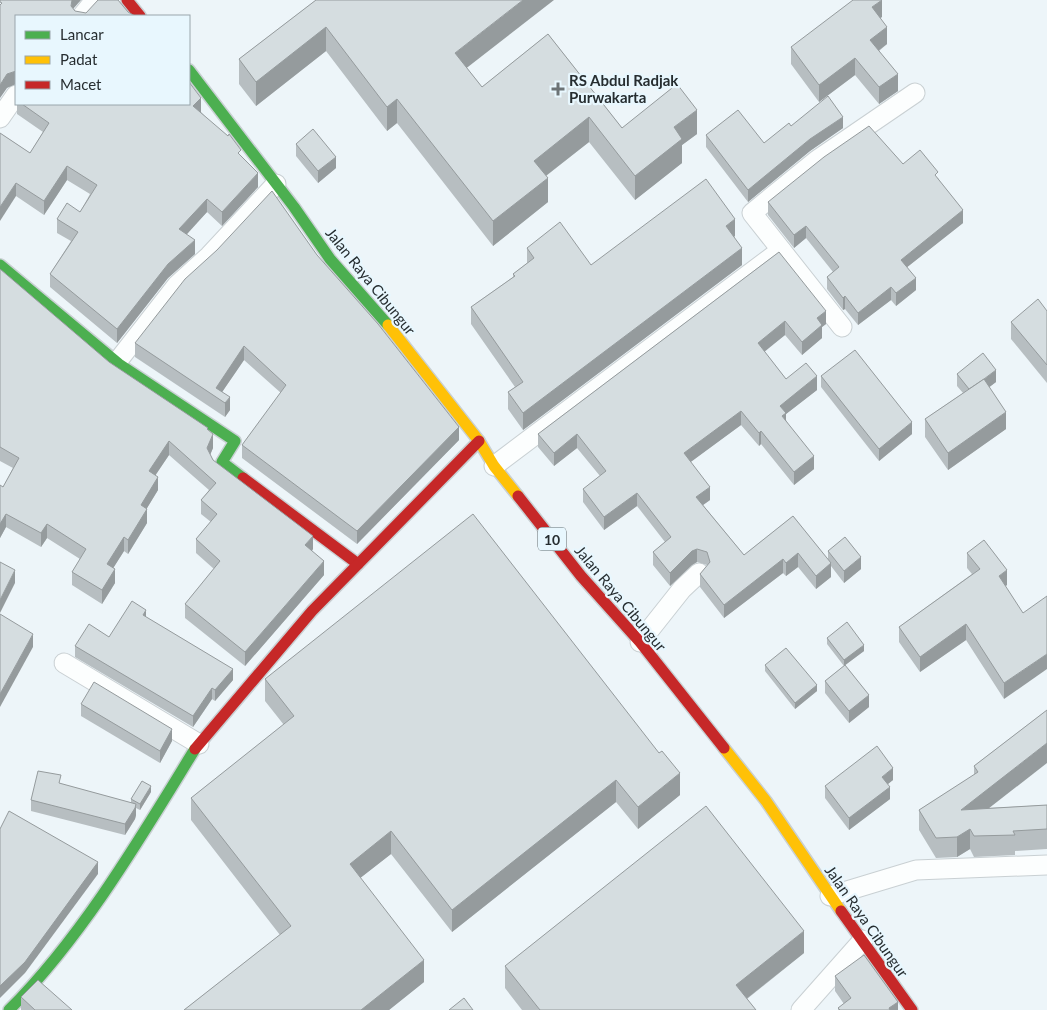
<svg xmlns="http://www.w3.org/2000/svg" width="1047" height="1010" font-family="Lato,sans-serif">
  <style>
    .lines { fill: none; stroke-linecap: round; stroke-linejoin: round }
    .street-casing { stroke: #c9d0d3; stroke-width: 21 }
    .fast-casing { stroke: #c9d0d3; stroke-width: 14 }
    .slow-casing { stroke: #c9d0d3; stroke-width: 14 }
    .jam-casing { stroke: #c9d0d3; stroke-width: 14 }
    .street { stroke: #fcfefe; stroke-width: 19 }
    .fast { stroke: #4caf50; stroke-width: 11 }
    .slow { stroke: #ffc107; stroke-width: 11 }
    .jam { stroke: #c62828; stroke-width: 11 }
    .wall { fill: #b7bec1 }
    .shaded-wall { fill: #959b9d }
    .building { fill: #d5dde0; stroke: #959b9d }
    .poi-dot { fill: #6c7376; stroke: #e8f7fe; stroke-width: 2 }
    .labels { text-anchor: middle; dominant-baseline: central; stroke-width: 4.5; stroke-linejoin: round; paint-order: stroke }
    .shield { fill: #e8f7fe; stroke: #606a6e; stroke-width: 1 }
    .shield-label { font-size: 14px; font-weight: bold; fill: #262d30 }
    .poi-label { font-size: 15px; font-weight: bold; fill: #262d30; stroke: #e8f7fe; text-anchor: start }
    .street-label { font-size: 15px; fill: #262d30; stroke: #e8f7fe }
  </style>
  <rect width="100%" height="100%" fill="#edf5f9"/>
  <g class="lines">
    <g class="street-casing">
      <g id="street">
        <path d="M82,16l13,-16"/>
        <path d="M0,118l16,-23"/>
        <path d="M842,327l-90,-114 65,-53 98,-67"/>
        <path d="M117,362l60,-77 32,-29 67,-72"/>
        <path d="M494,466l287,-216"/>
        <path d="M640,642l42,-53 17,-16"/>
        <path d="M64,663l135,81"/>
        <path d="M830,896l86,-26 131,-5"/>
        <path d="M801,1010l62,-70"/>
      </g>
    </g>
    <g class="fast-casing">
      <g id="fast">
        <path d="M189,70l105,137 36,52 58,66"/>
        <path d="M0,265l119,99 116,77 -13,21 21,16"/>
        <path d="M9,1010c74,-74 132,-173 186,-261"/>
      </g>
    </g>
    <g class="slow-casing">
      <g id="slow">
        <path d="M388,325l91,116 15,25 24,30"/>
        <path d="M724,748l42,53 75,110"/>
      </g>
    </g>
    <g class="jam-casing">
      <g id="jam">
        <path d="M127,0l13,16"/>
        <path d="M243,478l115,86"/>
        <path d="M518,496l63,80 59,66 84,106"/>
        <path d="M195,749l117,-138 167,-170"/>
        <path d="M841,911l71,99"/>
      </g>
    </g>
    <use href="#street" class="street"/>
    <use href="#fast" class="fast"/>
    <use href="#slow" class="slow"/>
    <use href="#jam" class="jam"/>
  </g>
  <g class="wall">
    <path d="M316,0l151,68 15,19 66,-53 74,94 75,6 -15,11v18l-47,37 -46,-58 -43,34 2,26 -55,44 -96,-123 -10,8 -61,-80 -70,55 -17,-22v-25z"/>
    <path d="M882,17l-2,1 7,26 -8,7 19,40 -19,13 -24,-29 -36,27 -28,-38v-17z"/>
    <path d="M17,104h172l12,8 40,44 17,31 -36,39 -15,-14 -21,22 9,20 -27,24 -51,65 -67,-56v-13l21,-33 -14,-8v-14l23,-7 10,-18 -23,-14 -23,35 -28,-19 -16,-63 30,20 13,-21 -26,-18z"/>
    <path d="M791,126l52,2 -33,23 -62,51 -42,-55v-12l58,8z"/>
    <path d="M296,144l40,24 -18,15 -22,-27z"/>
    <path d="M903,164l35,14 25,45 -56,44 9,23 -20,16 -5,-6 -33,25 -13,-16 -2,1 -16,-21v-12l6,-5 -27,-34 -12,10 -26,-33v-13z"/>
    <path d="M735,236l-1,1 8,28 -219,165 -15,-21v-17l7,-5 -44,-63v-17l42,-30v-3l14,-11v-15l64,17z"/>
    <path d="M779,252l47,72 -4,3v11l-20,17 -17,-20 -21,16 22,28 31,11 -31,24v6l28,49 -20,16 -33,-41 -2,2 -18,-21 -51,37 20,38 -7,5 41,50 49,-39 35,44v-9l33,18 -17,14 -13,-17v11l-15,12 -18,-22 -12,9 -3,-3 -59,45 -24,-31v-13l7,-8v-1l-10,-3 -5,3 -22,21 -17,-21v-13l12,-10 -28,-36 -33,24 -21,-28v-13l17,-13 -23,-28 -23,18 -16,-19v-13z"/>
    <path d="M317,255l142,185 -102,104 -115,-86v-13l39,-52 -37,-33 -22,32 8,18 -5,7 -90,-60v-14z"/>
    <path d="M0,269l109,93 99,68 5,18 -3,7 3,5 100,89 -1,2 12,24 -79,91 -60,-48v-14l29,-35 -18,-16v-14l15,-17 -10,-8v-14l8,-10 -40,-35 -14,20 3,15 -11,18v15l-19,31 -4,-3 -11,17 2,15 -13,21 -30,-19v-13l8,-13 -33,-21 -6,9 -35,-20 -6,11v-53l3,2 10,-19 -13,-7z"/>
    <path d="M1047,311v72l-36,-44v-17z"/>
    <path d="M957,374l39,8 -7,5 17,42 -58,41 -23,-33v-18l38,-26 -6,-7z"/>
    <path d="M821,376l91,58 -33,27 -58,-74z"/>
    <path d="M967,553l40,32 -2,1 -1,113 -38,-59 -46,32 -21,-30v-15l73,-53 -5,-6z"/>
    <path d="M146,617l87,63 -18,21 -3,-2 -19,28 -118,-70v-11l34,-9z"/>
    <path d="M827,638l37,13 -19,14 24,42 -20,16 -24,-30v-12l19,-15 -17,-22z"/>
    <path d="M765,665l52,26 -22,18 -30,-38z"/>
    <path d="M265,679l415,116 -42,34 -22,-27 -164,130 -61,-78 -31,24 64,104 -35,28h-205l96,-75 -89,-115v-22l93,-73 -19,-24z"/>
    <path d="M81,704l91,37 -12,22 -79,-47z"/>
    <path d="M1047,710l-58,98 58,-3v44l-32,2v4l-41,2 -4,-8 -13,8 -21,1 -17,-28v-20l55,-35v-9z"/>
    <path d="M893,780l-6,4 3,15 -41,31 -24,-32v-12z"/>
    <path d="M61,784l70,19v-4l20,-7 -11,18 -4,-2v7l-1,4 -10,16 -94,-24v-11z"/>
    <path d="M804,953l-57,46 9,11h-234l-17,-22v-22z"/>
    <path d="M835,976l63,34h-60v-2l6,-4 -9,-13z"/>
    <path d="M21,997l51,13h-51z"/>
  </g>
  <g class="shaded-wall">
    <path d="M72,0h9l-8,9 -2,-3z"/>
    <path d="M523,0h31l-99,77v-24z"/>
    <path d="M882,0v17l-10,7v-17z"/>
    <path d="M326,27v24l-70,55v-24z"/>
    <path d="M887,27v17l-17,13v-17z"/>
    <path d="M855,58v17l-36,27v-17z"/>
    <path d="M16,71v13l-9,4 -7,10v-13l7,-11z"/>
    <path d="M898,74v17l-19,13v-17z"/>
    <path d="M201,98v14l-8,8v-14z"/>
    <path d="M397,99v24l-10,8v-24z"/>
    <path d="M697,110v24l-15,11v18l-47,37v-24l39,-49z"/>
    <path d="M589,117v25l-55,43v-24z"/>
    <path d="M843,117v11l-33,23 -62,51v-12l62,-51z"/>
    <path d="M336,157v11l-18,15v-12z"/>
    <path d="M67,166v14l-23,35v-14z"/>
    <path d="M258,173v14l-36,39v-14z"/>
    <path d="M548,178v24l-55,44v-25z"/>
    <path d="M16,183v13l-16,25v-14z"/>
    <path d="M207,199v13l-28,31v-14z"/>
    <path d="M963,210v13l-62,49v-12z"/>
    <path d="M735,219v17l-9,7v-17z"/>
    <path d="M806,226v12l-12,10v-13z"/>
    <path d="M195,240v14l-27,24 -51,65v-14l51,-65z"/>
    <path d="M742,248v17l-219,165v-17z"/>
    <path d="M916,278v12l-20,16v-13z"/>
    <path d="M891,287v13l-33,25v-12z"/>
    <path d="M845,296v13l-2,1v-12z"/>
    <path d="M826,311v13l-4,3v11l-20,17v-13l15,-24z"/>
    <path d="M785,321v14l-27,22v-14z"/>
    <path d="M244,346v14l-26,38 -2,-10z"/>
    <path d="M996,370v12l-26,20v-12z"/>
    <path d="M817,376v14l-31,24v12l-6,-20z"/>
    <path d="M230,397v13l-5,7v-14z"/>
    <path d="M741,411v14l-57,42v-14z"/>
    <path d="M1006,412v17l-58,41v-17z"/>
    <path d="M912,422v12l-33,27v-12z"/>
    <path d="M459,427v13l-102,104v-13z"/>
    <path d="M761,431v13l-2,2v-13z"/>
    <path d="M213,434v14l-6,14v-14z"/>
    <path d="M577,434v14l-23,18v-13z"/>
    <path d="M169,441v14l-20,30v-14z"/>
    <path d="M814,456v13l-20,16v-13z"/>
    <path d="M158,477v13l-17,28v-13z"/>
    <path d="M710,487v13l-14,10v-13z"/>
    <path d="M637,493v13l-33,24v-13z"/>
    <path d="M147,509v14l-19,31v-14z"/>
    <path d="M6,514v13l-6,11v-14z"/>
    <path d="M47,524v14l-6,9v-14z"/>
    <path d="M313,536v13l-8,10v-14z"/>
    <path d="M124,537v14l-17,27v-14z"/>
    <path d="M697,549v13l-5,3 -22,21v-13l22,-22z"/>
    <path d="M798,553v14l-12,9v-13z"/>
    <path d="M861,557v12l-17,14v-12z"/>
    <path d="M783,559v14l-59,45v-13z"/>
    <path d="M324,561v14l-79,91v-14z"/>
    <path d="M831,563v14l-15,12v-13z"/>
    <path d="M115,569v14l-13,21v-14z"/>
    <path d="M15,570v13l-15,30v-13z"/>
    <path d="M1007,570v15l-8,6v-15z"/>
    <path d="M146,610v11l-3,-6z"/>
    <path d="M966,624v16l-46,32v-15z"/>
    <path d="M33,634v13l-33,60v-13z"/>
    <path d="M864,645v6l-20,15v-6z"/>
    <path d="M1047,654v15l-43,30v-16z"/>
    <path d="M233,669v11l-18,21v-11z"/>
    <path d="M817,685v6l-22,18v-6z"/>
    <path d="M212,688v11l-19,28v-11z"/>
    <path d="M869,695v12l-20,16v-12z"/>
    <path d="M172,729v12l-12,22v-12z"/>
    <path d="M1047,743v20l-86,67v-20z"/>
    <path d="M893,768v12l-11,9v-12z"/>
    <path d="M680,773v22l-42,34v-22z"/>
    <path d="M616,780v22l-164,130v-22z"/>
    <path d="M151,786v6l-11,18v-6z"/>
    <path d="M890,787v12l-41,31v-12z"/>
    <path d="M136,804v11l-1,4 -10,16v-11z"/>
    <path d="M970,829v20l-13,8v-20z"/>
    <path d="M391,831v23l-41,32v-22z"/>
    <path d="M98,862v12l-73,99 -25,25v-12z"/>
    <path d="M804,931v22l-68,54v-22z"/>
    <path d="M424,960v22l-35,28h-28z"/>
    <path d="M898,1002v8h-9v-2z"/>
  </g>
  <g class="building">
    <path d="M0,0h72l-1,6 4,5 11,2 12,-13h20l10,12 7,4h-119v55l-9,3 -7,11v-80l2,-2 -2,-1z"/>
    <path d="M316,0h207l-68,53 27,34 66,-53 74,94 55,-44 20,26 -23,17 8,12 -47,37 -46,-59 -55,44 14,17 -55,43 -96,-122 -10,8 -61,-80 -70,55 -17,-23z"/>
    <path d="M853,0h29l-10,7 15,20 -17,13 28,34 -19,13 -24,-29 -36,27 -28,-38z"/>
    <path d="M189,82l12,16 -8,8 35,30 1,-2 12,16 -3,3 20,20 -36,39 -15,-13 -28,30 16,11 -27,24 -51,65 -67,-55 28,-42 -21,-13 10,-16 13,9 17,-27 -30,-19 -23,35 -28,-18 -16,24v-74l30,20 19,-30 -27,-19h167z"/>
    <path d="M828,96l15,21 -33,22 -62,51 -42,-55 32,-25 26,33 25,-20 2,3z"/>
    <path d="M869,126l34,38 17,-14 18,22 -3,3 28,35 -62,50 15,18 -20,15 -5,-6 -33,26 -13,-17 -2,2 -16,-21 12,-10 -33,-41 -12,9 -26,-33 56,-45z"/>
    <path d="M313,129l23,28 -18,14 -22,-27z"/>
    <path d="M706,179l29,40 -9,7 16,22 -219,165 -15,-21 15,-10 -52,-75 44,-31 -2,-2 21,-16 -7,-10 33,-26 31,43z"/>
    <path d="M272,191l45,64 61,69 81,103 -102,104 -115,-86 44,-60 -42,-39 -28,42 14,9 -5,6 -90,-60 50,-64 32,-29z"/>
    <path d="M779,252l47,59 -9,7 5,7 -20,17 -17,-21 -27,22 28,36 20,-16 11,13 -37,30 6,7 -4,3 32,40 -20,16 -33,-41 -2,2 -18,-22 -57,42 26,34 -14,10 48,58 49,-39 38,47 -15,13 -18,-23 -12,10 -3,-4 -59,46 -24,-31 10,-12 -3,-10 -10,-3 -5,2 -22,22 -17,-21 18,-15 -34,-44 -33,24 -21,-28 23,-18 -29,-37 -23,19 -16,-19z"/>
    <path d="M0,269l109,93 99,66 -1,1 6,5 -6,14 6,12 100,76 -8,9 19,16 -79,91 -60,-48 35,-43 -24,-22 21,-25 -16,-14 15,-17 -47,-42 -20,30 9,6 -17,28 6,4 -19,31 -4,-3 -17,27 8,5 -13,21 -30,-18 14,-23 -39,-25 -6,9 -35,-19 -6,10v-39l3,2 16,-29 -19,-11z"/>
    <path d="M1038,299l9,12v54l-36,-43z"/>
    <path d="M855,350l57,72 -33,27 -58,-73z"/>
    <path d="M983,353l13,17 -12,9 -15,10 -12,-15z"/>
    <path d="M984,379l22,33 -58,41 -23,-34z"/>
    <path d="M473,514l186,239 3,-2 18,22 -42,34 -22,-27 -164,130 -61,-79 -41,33 74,96 -63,50h-177l107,-84 -100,-128 103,-82 -29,-37z"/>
    <path d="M845,537l16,20 -17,14 -16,-20z"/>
    <path d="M984,540l23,30 -8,6 24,37 24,-17v58l-43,29 -38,-59 -46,33 -21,-30 81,-58 -13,-16z"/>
    <path d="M0,562l15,8 -15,30z"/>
    <path d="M132,601l14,9 -3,5 90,54 -18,21 -3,-2 -19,28 -118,-70 14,-22 20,13z"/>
    <path d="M0,614l33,20 -33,60z"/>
    <path d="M847,622l17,23 -20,15 -17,-22z"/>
    <path d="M786,648l31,37 -22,18 -30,-38z"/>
    <path d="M845,665l24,30 -20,16 -24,-30z"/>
    <path d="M94,682l78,47 -12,22 -79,-47z"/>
    <path d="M1047,710v33l-86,67 86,-5v24l-34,2 2,4 -41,1 -4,-7 -13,8 -21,1 -17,-28 59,-38 -4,-6z"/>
    <path d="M877,746l16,22 -11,9 8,10 -41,31 -24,-32z"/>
    <path d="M38,771l23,4 -2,8 77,21 -1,4 -10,16 -94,-24z"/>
    <path d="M142,781l9,5 -11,18 -9,-5z"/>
    <path d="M706,806l98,125 -68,54 20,25h-216l-35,-44z"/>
    <path d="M9,811l89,51 -73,100 -25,24v-157z"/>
    <path d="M864,955l34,47 -9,6 1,2h-50l-2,-2 13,-10 -16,-22z"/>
    <path d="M38,980l34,30h-37l-14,-13z"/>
    <path d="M464,998l9,12h-24z"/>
  </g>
  <path class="poi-dot" d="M555.5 81.5h5v5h5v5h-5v5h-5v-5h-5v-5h5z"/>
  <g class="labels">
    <rect class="shield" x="538" y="527.5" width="28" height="23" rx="4"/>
    <g class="shield-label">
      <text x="552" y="539">10</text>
    </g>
    <g class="poi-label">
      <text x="569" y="80">RS Abdul Radjak<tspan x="569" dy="17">Purwakarta</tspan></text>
    </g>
    <g class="street-label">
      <text transform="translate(371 281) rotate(51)">Jalan Raya Cibungur</text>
      <text transform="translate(621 598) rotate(50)">Jalan Raya Cibungur</text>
      <text transform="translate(867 921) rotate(55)">Jalan Raya Cibungur</text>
    </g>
  </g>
  <rect x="15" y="15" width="175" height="90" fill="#e8f7fe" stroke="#9aa6ac"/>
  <rect x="25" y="31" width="25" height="8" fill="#4caf50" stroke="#9aa6ac"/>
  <text x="60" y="40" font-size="15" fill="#262d30">Lancar</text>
  <rect x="25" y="56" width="25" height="8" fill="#ffc107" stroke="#9aa6ac"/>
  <text x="60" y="65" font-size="15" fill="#262d30">Padat</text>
  <rect x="25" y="81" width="25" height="8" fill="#c62828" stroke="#9aa6ac"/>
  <text x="60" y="90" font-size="15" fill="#262d30">Macet</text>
</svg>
